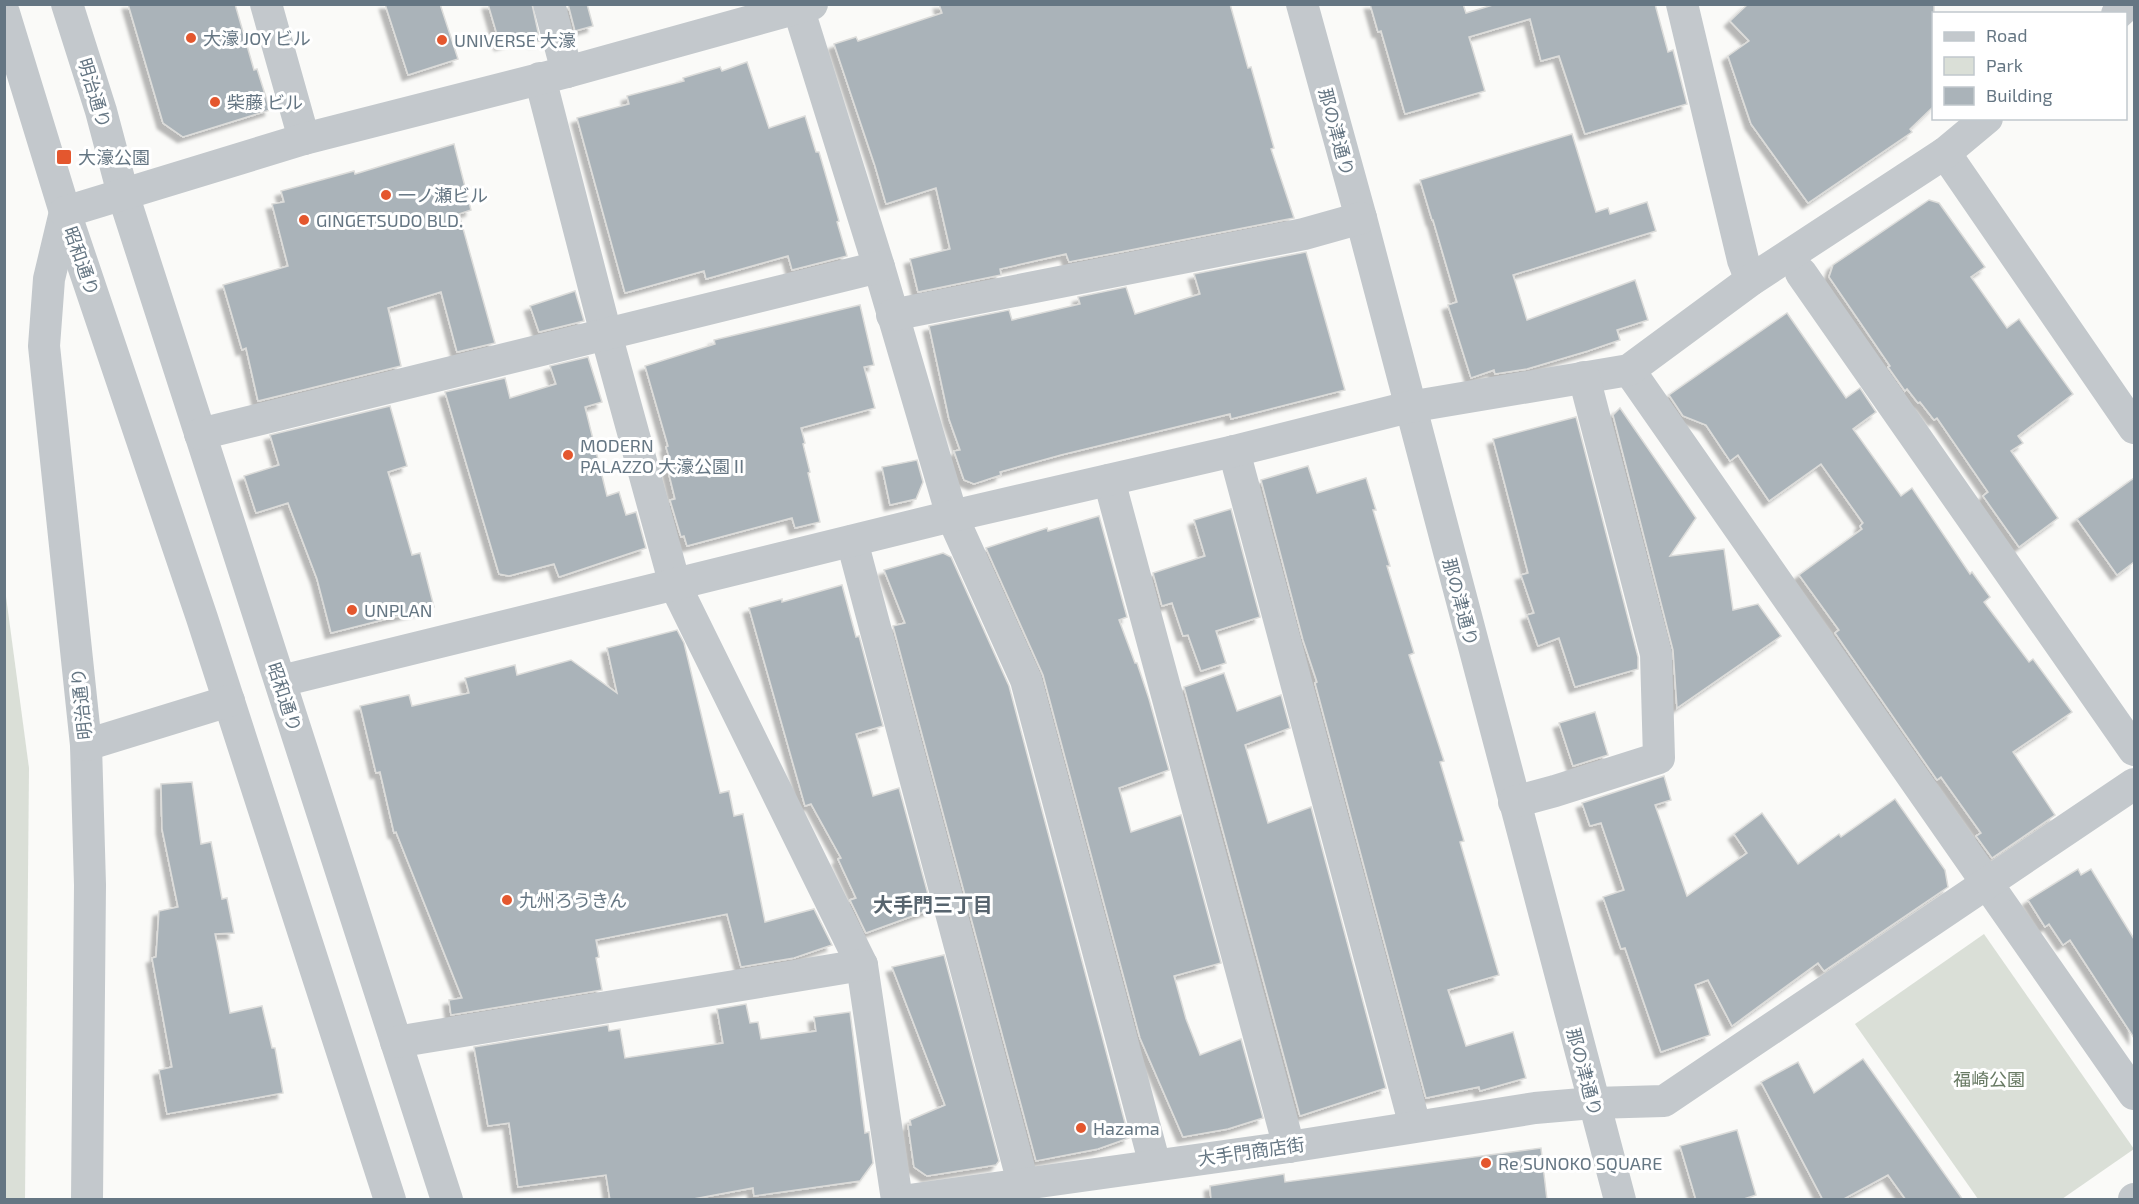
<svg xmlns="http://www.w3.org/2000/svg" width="2139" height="1204" font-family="'Exo 2','Noto Sans JP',sans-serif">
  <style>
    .green { fill: #dadfd7 }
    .building { fill: #aab3b9; stroke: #dcdcda; stroke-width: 1.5; filter: url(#shadow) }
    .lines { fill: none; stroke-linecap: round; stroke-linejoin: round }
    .minor { stroke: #c3c8cc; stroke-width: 32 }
    .poi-dot { fill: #e4572e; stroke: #fff; stroke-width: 2 }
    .labels { text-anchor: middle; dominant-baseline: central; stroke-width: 6; stroke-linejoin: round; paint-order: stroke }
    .poi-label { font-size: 18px; fill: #657683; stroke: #fff; text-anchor: start }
    .street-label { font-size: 18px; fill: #657683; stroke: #fff }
    .park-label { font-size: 18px; fill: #687a64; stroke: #fff }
    .neighbourhood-label { font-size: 20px; font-weight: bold; fill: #57646e; stroke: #fff }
  </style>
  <defs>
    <filter id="shadow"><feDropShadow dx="-5.5" dy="5.5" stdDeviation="1.5" flood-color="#0004"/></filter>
  </defs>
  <rect width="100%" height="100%" fill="#fafaf8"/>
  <g class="green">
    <path d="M5,589l24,179 -4,432 -21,-1z"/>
    <path d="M1984,934l150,215 -72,50h-84l-123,-175z"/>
  </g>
  <g class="building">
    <path d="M128,4h107l19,66 3,-1 13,41 -87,27 -20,-14z"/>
    <path d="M385,4h55l18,55 -50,16z"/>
    <path d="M488,4h44l8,37 -6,1 -2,-8 -32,11z"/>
    <path d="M568,4h19l6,22 -18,5z"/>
    <path d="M939,4h291l18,64 3,-1 23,81 -3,1 23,69 -225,44 -3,-8 -66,15 1,6 -83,17 -8,-33 40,-10 -14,-61 -50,16 -11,-38 -41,-122 22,-7 2,4 84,-28z"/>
    <path d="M1370,4h93l3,9 30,-9h159l13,48 5,-2 14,54 -102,30 -26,-78 -18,5 -11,-42 -61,18 16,54 -80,23 -24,-83 -3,1z"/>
    <path d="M1748,4h186v102l-24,23 2,3 -104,71 -57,-79 -23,-68 21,-15 -19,-20z"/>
    <path d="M747,62l22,66 36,-12 11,36h3l20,69 -2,1 10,34 -55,14 -4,-14 -82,23 -2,-8 -79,22 -48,-175 52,-14 -2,-8 57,-15 -1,-3 37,-11 2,4z"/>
    <path d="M1572,134l24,78 12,-4 2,6 37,-12 9,29 -143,44 14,45 108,-40 13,40 -31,10 3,10 -32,11 -61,18 -32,5 -1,-4 -23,8 -23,-73 9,-3 -24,-82h-1l-12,-40z"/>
    <path d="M454,144l17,66 -12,4 36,129 -38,9 -16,-60 -53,16 13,58 -143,35 -12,-53 -4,2 -19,-65 65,-19 -16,-62 12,-2 -3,-11 73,-20 1,3z"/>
    <path d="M1929,200l10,3 46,64 -14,10 36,51 12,-9 54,75 -55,42 5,7 -12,8 47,67 -39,29 -36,-51 5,-4 -51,-74 -3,2 -14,-18 -2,1 -11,-14 -2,2 -17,-24 2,-1 -61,-89 4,-12z"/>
    <path d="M1306,252l39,138 -114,29 -1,-5 -169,41 -61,17 1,3 -27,9 -10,-4 -10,-29 6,-1 -11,-31 -20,-93 80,-16 3,10 68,-16 -2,-7 48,-10 9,27 65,-20 -6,-20z"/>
    <path d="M575,291l9,30 -45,11 -9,-26z"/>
    <path d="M860,305l14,60 -10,2 11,41 -74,20 4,15 -2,1 7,28 -2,1 12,49 -25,6 -3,-10 -105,28 -3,-10 -3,1 -11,-37 5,-1 -10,-41 4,-1 -3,-10 2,-1 -23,-80 70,-22 -1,-4z"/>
    <path d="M1787,313l59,85 14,-10 16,24 -23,17 48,67 11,-8 58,86 2,-2 18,25 -6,5 45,60 4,-3 39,53 -59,40 42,63 -63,43 -16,-22 5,-3 -40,-56 -4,3 -102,-147 4,-3 -40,-55 63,-46 -2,-3 3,-3 -42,-59 -52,37 -31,-46 -8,6 -24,-36 -23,-9 -14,-21z"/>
    <path d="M588,357l14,45 -17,5 22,89 12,-4 7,23 10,-3 10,36 -87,29 -5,-13 -45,12 -10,-2 -54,-182 60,-14 5,20 46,-14 -6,-18z"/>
    <path d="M390,406l17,60 -19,6 24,83 8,-2 14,54 -103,26 -14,-54 -29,-76 -32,10 -12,-37 35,-11 -9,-30z"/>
    <path d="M1620,408l76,110 -26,38 54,-7 9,61 25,-6 23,32 -104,72 -4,-58 -60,-235z"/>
    <path d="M1576,417l62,240v12l-63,18 -16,-49 -21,8 -11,-31 7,-2 -13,-38 7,-2 -35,-134z"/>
    <path d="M917,460l6,22 -7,17 -26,6 -8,-38z"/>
    <path d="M1308,466l9,27 49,-15 10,32h-3l17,56h-3l27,87 -5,2 35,106 -4,1 24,79 -4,1 39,133 -51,15 18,56 47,-14 13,46 -46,13 -1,-4 -53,11 -111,-415 2,-1 -14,-42 -42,-160z"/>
    <path d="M2134,478v84l-17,13 -40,-56z"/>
    <path d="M1231,509l29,108 -44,14 10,32 -25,8 -13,-36 -5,1 -11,-33 -10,3 -9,-33 52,-17 -11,-36z"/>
    <path d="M1099,516l28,101 -8,3 16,43h2l12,36 20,71 -50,18 12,44 50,-17 40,148 -47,13 12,43 14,36 41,-16 22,79 -35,11 -45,8 -43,-99 -97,-363 -57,-127 61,-20 1,3z"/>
    <path d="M943,553l8,4 58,129 120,452 -31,11 -62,12 -143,-535 12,-3 -21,-53z"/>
    <path d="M842,585l14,52 3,-1 24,90 -27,8 17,62 26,-8 33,121 -66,24 -16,-33 6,-2 -18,-39 3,-1 -30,-54 -6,2 -56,-198 33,-9v3z"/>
    <path d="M677,630l7,13 36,150 9,-2 5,25 9,-2 22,108 49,-13 18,36 -38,13 -53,9 -14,-53 -131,26 3,17 -3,1 6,32 -151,25 -2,-15 13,-2 -66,-166 -2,1 -14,-61 -4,1 -16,-67 49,-11 3,11 57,-13 -4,-15 50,-13 2,10 54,-15 46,33 -10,-45z"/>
    <path d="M1224,673l13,38 44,-16 9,33 -45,17 23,78 43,-16 75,281 -86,28 -116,-429z"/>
    <path d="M1595,712l13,43 -35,11 -14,-43z"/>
    <path d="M1664,776l7,24 -16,5 32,91 60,-43 -13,-19 28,-21 36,51 41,-30 2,3 54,-38 50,71 3,17 -124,84 -6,-8 -86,63 -24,-46 -13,5 15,50 -49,17 -36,-104 -4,1 -18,-52 21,-7 -23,-67 -11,3 -8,-23z"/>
    <path d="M192,782l9,62 10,-2 11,57 5,-1 7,35 -19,1 15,79 32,-7 10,42h3l8,45 -116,21 -8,-44 13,-3 -20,-109 4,-1 3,-46 19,-4 -16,-78 -1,-45z"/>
    <path d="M2078,869l3,6 10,-6 43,70v99l-64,-98 -7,5 -14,-21 -4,3 -17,-27z"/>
    <path d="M944,955l55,206 -3,4 -69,11 -13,-9 -6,-42h3l-1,-5 35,-15 -53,-138z"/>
    <path d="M746,1004l4,19 8,-1 3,17 55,-8 -2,-14 36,-5 15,121 4,-1 4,31 -13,18 -106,15 -1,-8 -65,12h-78l-4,-25 -88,12 -9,-64 -21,3 -14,-79 134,-22 1,6 11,-2 5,29 98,-15 -6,-34z"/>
    <path d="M1863,1059l100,141h-57l-18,-25 -46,25h-19l-62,-118 37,-20 16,31z"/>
    <path d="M1737,1130l19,65 -15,5h-45l-16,-54z"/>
    <path d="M1541,1148l6,52h-336l-1,-14 74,-12 1,8z"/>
  </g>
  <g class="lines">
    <g class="minor">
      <path d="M67,4l34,107 22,83 324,1006"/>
      <path d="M266,4l38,135"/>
      <path d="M549,4l18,68"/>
      <path d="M797,4l82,263 73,249 74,164 129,485"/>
      <path d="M1302,4l59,214 259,982"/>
      <path d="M1682,4l61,256 8,20"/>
      <path d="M4,13l61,199 137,406 188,582"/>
      <path d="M2117,14l11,-10"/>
      <path d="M540,78l66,256 69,251 187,380 35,235"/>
      <path d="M1945,153l189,275"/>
      <path d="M65,212l-16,67 -5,67 42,399 4,140 -3,315"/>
      <path d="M65,212l239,-73 263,-67 245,-68"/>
      <path d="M1801,273l333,477"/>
      <path d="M892,315l412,-81 57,-16"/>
      <path d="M1629,370l505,724"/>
      <path d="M200,434l679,-167"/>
      <path d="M1234,451l181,675"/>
      <path d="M1109,480l180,667"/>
      <path d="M852,541l171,642"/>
      <path d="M281,681l671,-165 282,-65 175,-44 220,-37 122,-90 194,-127 42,-35"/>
      <path d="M86,745l143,-44"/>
      <path d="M1514,802l41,-11 104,-33 -3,-104 -72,-277"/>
      <path d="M396,1042l466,-77"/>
      <path d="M909,1200l380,-53 246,-39 58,-5 71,-2 470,-317"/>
      <path d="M2134,1200v-1"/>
    </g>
  </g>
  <g class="poi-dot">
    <circle cx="191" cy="38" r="6"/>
    <circle cx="442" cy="40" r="6"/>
    <circle cx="215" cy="102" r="6"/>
    <rect x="56" y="149" width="16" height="16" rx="3"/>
    <circle cx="386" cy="195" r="6"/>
    <circle cx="304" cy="220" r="6"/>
    <circle cx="568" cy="455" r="6"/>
    <circle cx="352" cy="610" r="6"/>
    <circle cx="507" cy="900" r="6"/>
    <circle cx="1081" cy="1128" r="6"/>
    <circle cx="1486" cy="1163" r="6"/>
  </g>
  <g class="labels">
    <g class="poi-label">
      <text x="203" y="38">大濠 JOY ビル</text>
      <text x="454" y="40">UNIVERSE 大濠</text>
      <text x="227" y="102">柴藤 ビル</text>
      <text x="78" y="157">大濠公園</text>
      <text x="398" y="195">一ノ瀬ビル</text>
      <text x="316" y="220">GINGETSUDO BLD.</text>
      <text x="580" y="445">MODERN<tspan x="580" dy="21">PALAZZO 大濠公園Ⅱ</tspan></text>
      <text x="364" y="610">UNPLAN</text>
      <text x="519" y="900">九州ろうきん</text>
      <text x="1093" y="1128">Hazama</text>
      <text x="1498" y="1163">Re SUNOKO SQUARE</text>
    </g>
    <g class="street-label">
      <text transform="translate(95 93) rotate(73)">明治通り</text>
      <text transform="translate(1337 132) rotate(75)">那の津通り</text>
      <text transform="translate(82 261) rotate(71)">昭和通り</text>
      <text transform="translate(1461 602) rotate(75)">那の津通り</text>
      <text transform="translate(285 697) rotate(72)">昭和通り</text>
      <text transform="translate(81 704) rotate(-96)">明治通り</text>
      <text transform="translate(1585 1072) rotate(75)">那の津通り</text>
      <text transform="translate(1251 1151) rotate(-8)">大手門商店街</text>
    </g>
    <g class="park-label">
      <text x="1989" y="1079">福崎公園</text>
    </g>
    <g class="neighbourhood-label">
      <text x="933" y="904">大手門三丁目</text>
    </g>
  </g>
  <rect width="2139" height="1204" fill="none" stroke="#657683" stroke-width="12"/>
  <rect x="1932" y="12" width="195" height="108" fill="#ffffff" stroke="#c1c8cd" stroke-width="1.5"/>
  <rect x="1944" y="32" width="30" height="9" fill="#c3c8cc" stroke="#c1c8cd" stroke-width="1.5"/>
  <text x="1986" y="42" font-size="18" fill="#657683">Road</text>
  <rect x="1944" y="57" width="30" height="18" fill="#dadfd7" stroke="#c1c8cd" stroke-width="1.5"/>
  <text x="1986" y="72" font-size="18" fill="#657683">Park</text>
  <rect x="1944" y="87" width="30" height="18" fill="#aab3b9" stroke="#c1c8cd" stroke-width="1.5"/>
  <text x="1986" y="102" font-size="18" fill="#657683">Building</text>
</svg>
